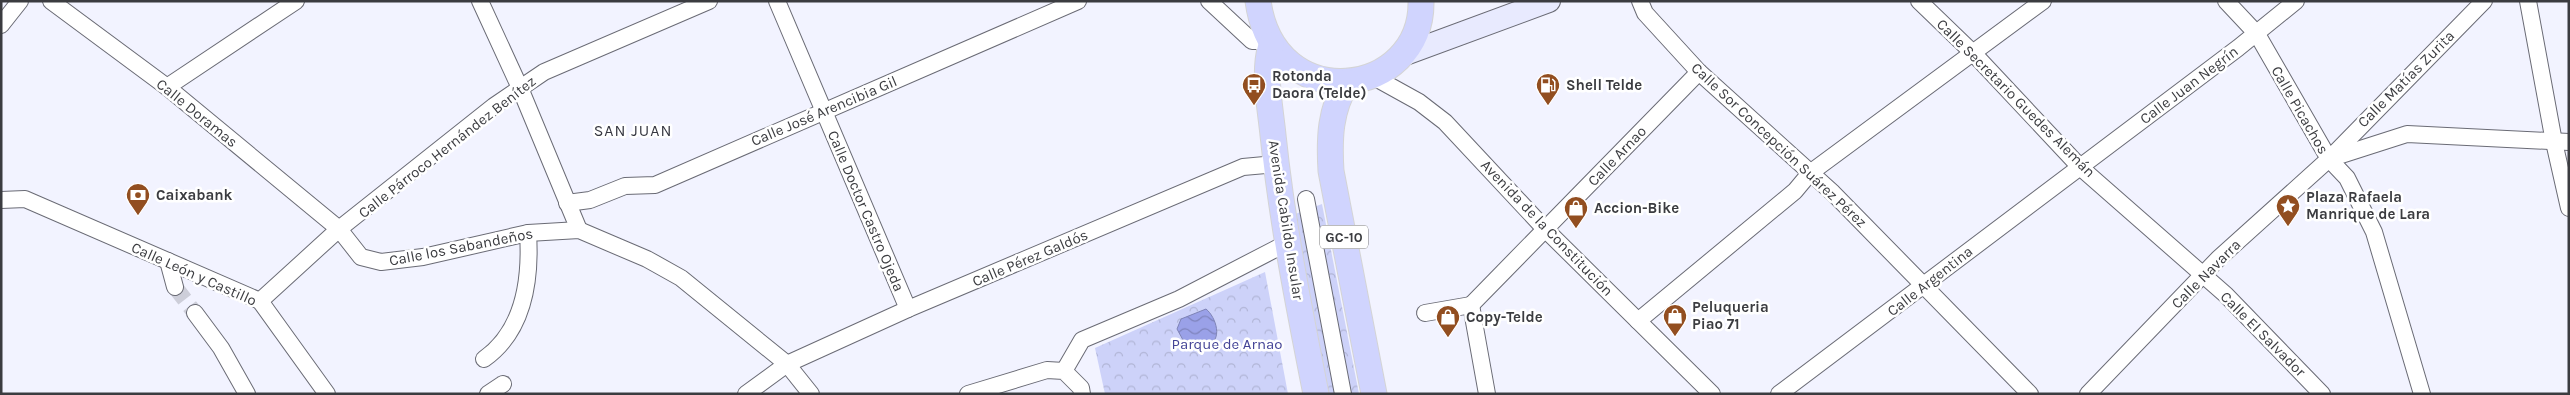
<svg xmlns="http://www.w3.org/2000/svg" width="2570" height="395" font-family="Karla,sans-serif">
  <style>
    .forest { fill: url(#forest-crowns) }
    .water { fill: url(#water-waves); stroke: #7e83b6 }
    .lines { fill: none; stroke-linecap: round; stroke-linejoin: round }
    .street-tunnel { stroke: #cdced9; stroke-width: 16; stroke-dasharray: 16 8; stroke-linecap: butt }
    .street-casing { stroke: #6a6b75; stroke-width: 18 }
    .secondary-casing { stroke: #6a6b75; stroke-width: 24 }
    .primary-casing { stroke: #d4d4d5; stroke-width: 27 }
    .street { stroke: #fff; stroke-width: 16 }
    .secondary { stroke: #e8eafe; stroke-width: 22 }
    .primary { stroke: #d0d4fe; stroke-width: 25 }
    .labels { text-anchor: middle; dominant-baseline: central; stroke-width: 5; stroke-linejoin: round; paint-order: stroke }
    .shield { fill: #fff; stroke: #767679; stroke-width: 1 }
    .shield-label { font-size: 14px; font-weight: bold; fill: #3b3c40 }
    .poi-label { font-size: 15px; font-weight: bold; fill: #3b3c40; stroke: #fff; text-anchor: start }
    .street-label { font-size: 15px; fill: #3b3c40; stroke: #fff }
    .park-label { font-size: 15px; fill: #444497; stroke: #fff }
    .neighbourhood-label { font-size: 16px; letter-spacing: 1px; fill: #363740; stroke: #fff }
  </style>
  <defs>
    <pattern id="forest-crowns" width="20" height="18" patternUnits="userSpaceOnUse" patternTransform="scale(1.25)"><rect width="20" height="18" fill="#cdd2f9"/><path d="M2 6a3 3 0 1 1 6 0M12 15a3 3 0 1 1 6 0" fill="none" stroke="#b1b5d6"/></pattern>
    <pattern id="water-waves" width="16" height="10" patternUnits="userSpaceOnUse" patternTransform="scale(1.25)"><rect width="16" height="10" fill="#9aa1e8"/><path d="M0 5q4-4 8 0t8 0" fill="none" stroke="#7f84bd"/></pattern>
  </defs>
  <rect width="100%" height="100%" fill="#f2f3ff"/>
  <g class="forest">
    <path d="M1322,204l37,190h-34l-35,-178z"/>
    <path d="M1265,272l23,122h-183l-10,-46z"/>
  </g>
  <path class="water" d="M1206,309c10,8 18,32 0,37 -6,3 -17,-3 -23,-6l-6,-11 4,-10z"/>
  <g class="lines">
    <path class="street-tunnel" d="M175,287l20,26"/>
    <g class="street-casing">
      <g id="street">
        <path d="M51,1l116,86 172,142 22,28 20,5 42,-5 105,-24 51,-3 68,29 34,19 106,86 24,30"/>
        <path d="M480,1l40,87 59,142"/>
        <path d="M777,1l131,308"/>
        <path d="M1209,1l43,40h17"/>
        <path d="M1640,1l5,12 54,59 134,121 197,201"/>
        <path d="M1919,1l55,53 106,113 146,128 96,99"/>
        <path d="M2226,1l31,33 72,125 18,19 27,54 48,162"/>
        <path d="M2528,1l26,141 15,66"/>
        <path d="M1,25l19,-24"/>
        <path d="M1372,76l47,26 26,20 100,107 167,165"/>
        <path d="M167,87l129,-86"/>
        <path d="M2329,159l78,-25 162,8"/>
        <path d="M1306,199l37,195"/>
        <path d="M1,200l24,-1 235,102 67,93"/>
        <path d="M567,203l23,-3 35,-14 30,-1 423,-184"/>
        <path d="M168,261l7,26"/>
        <path d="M260,301l79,-72 155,-123 50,-34 165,-71"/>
        <path d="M1471,305l228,-233"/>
        <path d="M1471,305l16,89"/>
        <path d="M195,313l26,35 26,46"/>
        <path d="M1425,313l46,-8"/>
        <path d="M1638,321l157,-130 15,-18 233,-172"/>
        <path d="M484,359c41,-29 47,-80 44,-126"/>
        <path d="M1064,371l18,-31 97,-41 108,-56"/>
        <path d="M488,394l15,-10"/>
        <path d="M746,394l41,-30 121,-55 335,-142 33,-3"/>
        <path d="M968,394l79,-24 17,1 17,17 1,6"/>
        <path d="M1779,394l459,-346 58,-47"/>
        <path d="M2088,394l130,-135 111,-100 155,-158"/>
      </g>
    </g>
    <g class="secondary-casing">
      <path id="secondary" d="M1400,56l149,-55"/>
    </g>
    <g class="primary-casing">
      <g id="primary">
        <path d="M1258,1c16,117 165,97 163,0"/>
        <path d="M1271,45c-8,29 -1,60 2,90 9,87 26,173 43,259"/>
        <path d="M1347,82c-17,28 -18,56 -16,89l43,223"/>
      </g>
    </g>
    <use href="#street" class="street"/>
    <use href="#secondary" class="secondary"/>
    <use href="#primary" class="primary"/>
  </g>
  <defs>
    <g id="bus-pin" transform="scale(1.25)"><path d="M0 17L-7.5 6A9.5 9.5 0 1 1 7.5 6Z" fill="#924e20" stroke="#fff"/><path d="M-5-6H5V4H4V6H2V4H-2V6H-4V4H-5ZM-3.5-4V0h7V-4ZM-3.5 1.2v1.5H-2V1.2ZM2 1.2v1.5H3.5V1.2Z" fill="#fff"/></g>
    <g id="fuel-pin" transform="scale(1.25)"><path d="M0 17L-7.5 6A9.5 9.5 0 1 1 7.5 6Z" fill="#924e20" stroke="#fff"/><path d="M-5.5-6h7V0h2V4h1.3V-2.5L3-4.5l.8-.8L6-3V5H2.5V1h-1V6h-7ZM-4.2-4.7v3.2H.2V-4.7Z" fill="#fff"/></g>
    <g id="bank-pin" transform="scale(1.25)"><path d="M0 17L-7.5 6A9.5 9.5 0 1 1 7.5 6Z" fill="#924e20" stroke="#fff"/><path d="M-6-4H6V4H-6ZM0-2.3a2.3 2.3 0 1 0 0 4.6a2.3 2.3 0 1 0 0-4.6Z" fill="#fff"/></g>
    <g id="sight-pin" transform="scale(1.25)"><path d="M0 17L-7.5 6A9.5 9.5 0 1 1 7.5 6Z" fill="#924e20" stroke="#fff"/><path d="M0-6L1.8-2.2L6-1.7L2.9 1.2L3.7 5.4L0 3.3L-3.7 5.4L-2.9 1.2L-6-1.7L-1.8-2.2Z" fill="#fff"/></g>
    <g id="shop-pin" transform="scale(1.25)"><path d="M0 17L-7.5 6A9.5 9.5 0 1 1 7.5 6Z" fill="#924e20" stroke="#fff"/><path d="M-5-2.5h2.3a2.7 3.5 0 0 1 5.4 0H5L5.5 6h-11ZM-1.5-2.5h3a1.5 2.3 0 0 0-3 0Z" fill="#fff"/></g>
  </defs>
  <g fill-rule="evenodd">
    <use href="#bus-pin" x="1254" y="85"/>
    <use href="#fuel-pin" x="1548" y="85"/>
    <use href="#bank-pin" x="138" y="195"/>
    <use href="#sight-pin" x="2288" y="206"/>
    <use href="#shop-pin" x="1576" y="208"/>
    <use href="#shop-pin" x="1675" y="316"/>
    <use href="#shop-pin" x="1448" y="317"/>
  </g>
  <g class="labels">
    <rect class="shield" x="1320" y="225.5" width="48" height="23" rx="4"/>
    <g class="shield-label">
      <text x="1344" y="237">GC-10</text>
    </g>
    <g class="poi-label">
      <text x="1272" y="76">Rotonda<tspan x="1272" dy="17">Daora (Telde)</tspan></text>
      <text x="1566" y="85">Shell Telde</text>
      <text x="156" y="195">Caixabank</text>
      <text x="2306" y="197">Plaza Rafaela<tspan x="2306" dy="17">Manrique de Lara</tspan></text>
      <text x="1594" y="208">Accion-Bike</text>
      <text x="1692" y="307">Peluqueria<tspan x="1692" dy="17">Piao 71</tspan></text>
      <text x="1466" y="317">Copy-Telde</text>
    </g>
    <g class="street-label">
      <text transform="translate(2406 79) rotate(-45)">Calle Matías Zurita</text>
      <text transform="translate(2189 85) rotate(-37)">Calle Juan Negrín</text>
      <text transform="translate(2016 98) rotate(45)">Calle Secretario Guedes Alemán</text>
      <text transform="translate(2300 110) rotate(60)">Calle Picachos</text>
      <text transform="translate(824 111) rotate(-23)">Calle José Arencibia Gil</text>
      <text transform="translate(197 113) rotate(39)">Calle Doramas</text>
      <text transform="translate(1779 145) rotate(43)">Calle Sor Concepción Suárez Pérez</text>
      <text transform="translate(447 147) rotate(-38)">Calle Párroco Hernández Benítez</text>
      <text transform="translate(1617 156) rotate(-46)">Calle Arnao</text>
      <text transform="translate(866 211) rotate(67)">Calle Doctor Castro Ojeda</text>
      <text transform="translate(1286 220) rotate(81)">Avenida Cabildo Insular</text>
      <text transform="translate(1547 228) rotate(46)">Avenida de la Constitución</text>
      <text transform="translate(461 247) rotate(-11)">Calle los Sabandeños</text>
      <text transform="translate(1030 258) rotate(-23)">Calle Pérez Galdós</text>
      <text transform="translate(194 274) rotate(24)">Calle León y Castillo</text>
      <text transform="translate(2206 274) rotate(-45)">Calle Navarra</text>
      <text transform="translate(1930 281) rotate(-38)">Calle Argentina</text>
      <text transform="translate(2263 334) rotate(45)">Calle El Salvador</text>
    </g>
    <g class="park-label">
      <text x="1227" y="344">Parque de Arnao</text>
    </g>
    <g class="neighbourhood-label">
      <text x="633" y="130">SAN JUAN</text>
    </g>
  </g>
  <rect width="2570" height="395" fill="none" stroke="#3b3c40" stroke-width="5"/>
</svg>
